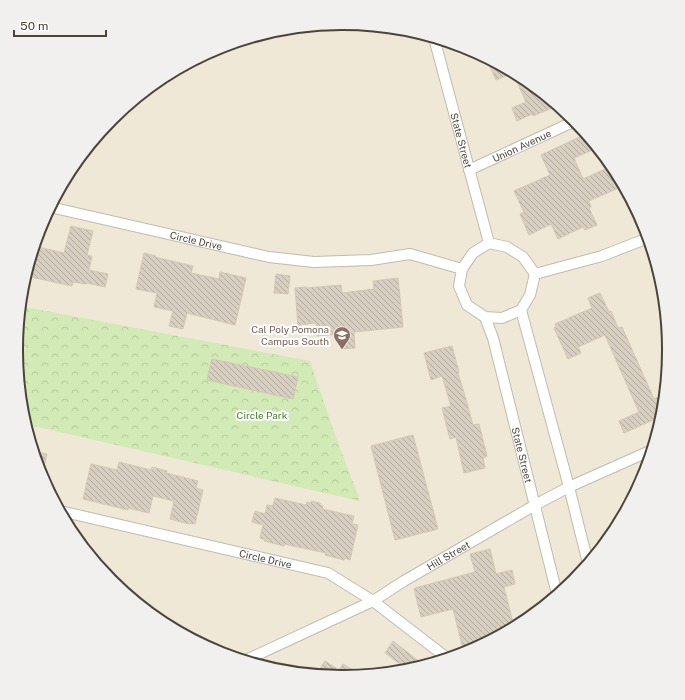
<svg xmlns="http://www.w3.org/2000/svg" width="685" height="700" font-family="'Public Sans',sans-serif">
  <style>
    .education { fill: #efe8d6 }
    .forest { fill: url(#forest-crowns) }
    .building { fill: url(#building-back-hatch); stroke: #d3c7b4 }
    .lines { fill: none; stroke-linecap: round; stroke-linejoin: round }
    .street-casing { stroke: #c2bbae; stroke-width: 12 }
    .street { stroke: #fff; stroke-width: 10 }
    .labels { text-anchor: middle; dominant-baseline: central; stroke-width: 4; stroke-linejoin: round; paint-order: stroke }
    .street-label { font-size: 10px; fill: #4b4439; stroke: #fff }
    .education-label { font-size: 10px; fill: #785e54; stroke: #fff; text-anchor: end }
    .park-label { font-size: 10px; fill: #4a7f2a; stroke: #fff }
    .rim { fill: none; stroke: #4b4439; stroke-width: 2 }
  </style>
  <defs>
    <pattern id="forest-crowns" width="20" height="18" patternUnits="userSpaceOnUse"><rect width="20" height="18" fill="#d2eab5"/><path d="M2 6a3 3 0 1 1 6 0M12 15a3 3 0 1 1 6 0" fill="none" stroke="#b6ca9c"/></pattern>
    <pattern id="building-back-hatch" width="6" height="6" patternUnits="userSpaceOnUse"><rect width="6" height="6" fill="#d8cfc1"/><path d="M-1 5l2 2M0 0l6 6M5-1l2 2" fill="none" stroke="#b1aa9e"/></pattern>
  </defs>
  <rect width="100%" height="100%" fill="#f6f3ec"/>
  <circle class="education" cx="342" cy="350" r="325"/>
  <path class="forest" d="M20,306l290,55 24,71 26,69 -335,-77 -3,-11 -6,-63z"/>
  <g class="building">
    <path d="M486,58l27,15 -17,7z"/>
    <path d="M513,73l11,6 33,27 -24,10 -1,-2 -15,7 -5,-13 14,-6z"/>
    <path d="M586,134l11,14 -23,10 9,21 29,-13 11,20 -34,15 2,6 -2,1 8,17 -12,5 -2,-3 -25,12 -7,-15 -22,11 -9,-21 4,-2 -10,-21 36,-16 -9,-20z"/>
    <path d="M71,226l22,5 -6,24 5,1 -3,14 19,4 -3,13 -18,-4 -1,1 -13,-2 -1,4 -46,-10 8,-30 30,7z"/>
    <path d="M144,253l12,3 -1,1 38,9 -2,7 28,6 1,-7 26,6 -11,47 -48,-12 -4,16 -14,-3 4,-15 -19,-4 3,-14 -21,-4z"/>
    <path d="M276,274l14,2 -2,18 -14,-1z"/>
    <path d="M398,278l5,49 -49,5 1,16 -13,1 -2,-15 -23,2 -1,-13 -18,2 -3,-37 11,-1v1l35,-3 1,8 32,-4 -1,-8z"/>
    <path d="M600,293l9,19 2,-1 7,17 4,-1 32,72 11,-5 -3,22 -38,17 -5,-12 20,-9 -34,-77 -27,12 3,6 -13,6 -14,-31 2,-1 -1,-3 37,-16 -4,-10z"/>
    <path d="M452,346l7,26 -1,1 9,30 6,22 6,-1 8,32 -4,2 2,10 -21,5 -8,-36 -6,2 -8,-31 9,-2 -9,-30 -11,4 -7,-27z"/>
    <path d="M212,359l86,18 -5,22 -86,-19z"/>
    <path d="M413,435l25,94 -43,11 -24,-94z"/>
    <path d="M33,451l14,3 -5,22 -1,-1z"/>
    <path d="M119,462l32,8 1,-3 15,4 -1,2 32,8 -2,7 7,2 -8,34 -6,-1v1l-19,-5 4,-18 -21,-5 -4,17 -21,-5v2l-45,-11 8,-35 26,6z"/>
    <path d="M275,498l31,7 1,-3 4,1v-2l9,2v2l3,1 -1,3 32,7 -2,8 6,1 -8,35 -5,-2 -1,2 -19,-5 1,-2 -42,-9v2l-20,-5 1,-1 -5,-2 3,-13 -11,-3 3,-11 10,3 2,-9 6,1z"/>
    <path d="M490,549l6,25 16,-4 3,14 -11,3 10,40 -50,26 -11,-44 -32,8 -7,-28h1v-1l60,-16 -5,-18z"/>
    <path d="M393,641l31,24 -16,5 -23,-17z"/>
    <path d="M325,661l11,7 -4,7 -16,-1z"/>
    <path d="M343,664l10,6 -4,6h-5l-6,-4z"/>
  </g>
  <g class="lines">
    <g class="street-casing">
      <g id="street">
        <path id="s1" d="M434,38l55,205"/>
        <path id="s2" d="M469,170l106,-49"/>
        <path id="s3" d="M50,207l219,50 45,5 57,-2 39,-6 52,15"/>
        <path d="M489,243l18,4 16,10 12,17 -5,21 -9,15 -19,8 -17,-1 -18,-12 -8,-19 3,-17 11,-16z"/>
        <path d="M535,274l67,-18 46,-18"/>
        <path d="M521,310l48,177 19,76"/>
        <path id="s4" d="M485,317l8,21 64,256"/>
        <path id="s5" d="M60,511l268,62 45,28 74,57"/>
        <path id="s6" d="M246,660l127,-59 31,-20 131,-76 34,-18 83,-37"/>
      </g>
    </g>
    <use href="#street" class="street"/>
  </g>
  <defs>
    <g id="university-pin" transform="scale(0.9)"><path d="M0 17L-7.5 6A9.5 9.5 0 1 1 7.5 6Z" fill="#8d6e63" stroke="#fff"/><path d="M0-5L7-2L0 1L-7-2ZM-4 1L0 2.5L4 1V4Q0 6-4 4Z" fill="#fff"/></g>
  </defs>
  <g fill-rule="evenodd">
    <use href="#university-pin" x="342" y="335"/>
  </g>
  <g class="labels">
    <g class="street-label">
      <text stroke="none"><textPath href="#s1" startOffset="106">State Street</textPath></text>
      <text stroke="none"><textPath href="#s2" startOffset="58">Union Avenue</textPath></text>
      <text stroke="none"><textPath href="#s3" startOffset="150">Circle Drive</textPath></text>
      <text stroke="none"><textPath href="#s4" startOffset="143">State Street</textPath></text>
      <text stroke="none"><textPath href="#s6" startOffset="228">Hill Street</textPath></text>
      <text stroke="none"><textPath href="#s5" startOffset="211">Circle Drive</textPath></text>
    </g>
    <g class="education-label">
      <text x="329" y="329">Cal Poly Pomona<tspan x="329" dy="12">Campus South</tspan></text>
    </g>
    <g class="park-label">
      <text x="262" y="415">Circle Park</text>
    </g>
  </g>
  <path d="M0 0H685V700H0ZM342 30H343A319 319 0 0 1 662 349V351A319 319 0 0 1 343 670H342A319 319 0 0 1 23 351V349A319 319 0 0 1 342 30Z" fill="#f1f0ef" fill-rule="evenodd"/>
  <path class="rim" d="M342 30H343A319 319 0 0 1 662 349V351A319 319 0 0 1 343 670H342A319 319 0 0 1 23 351V349A319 319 0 0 1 342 30Z"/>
  <path d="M14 30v6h92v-6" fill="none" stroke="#4b4439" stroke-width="2"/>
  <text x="20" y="30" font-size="12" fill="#4b4439" stroke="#ffffff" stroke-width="3" paint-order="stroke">50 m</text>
</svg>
